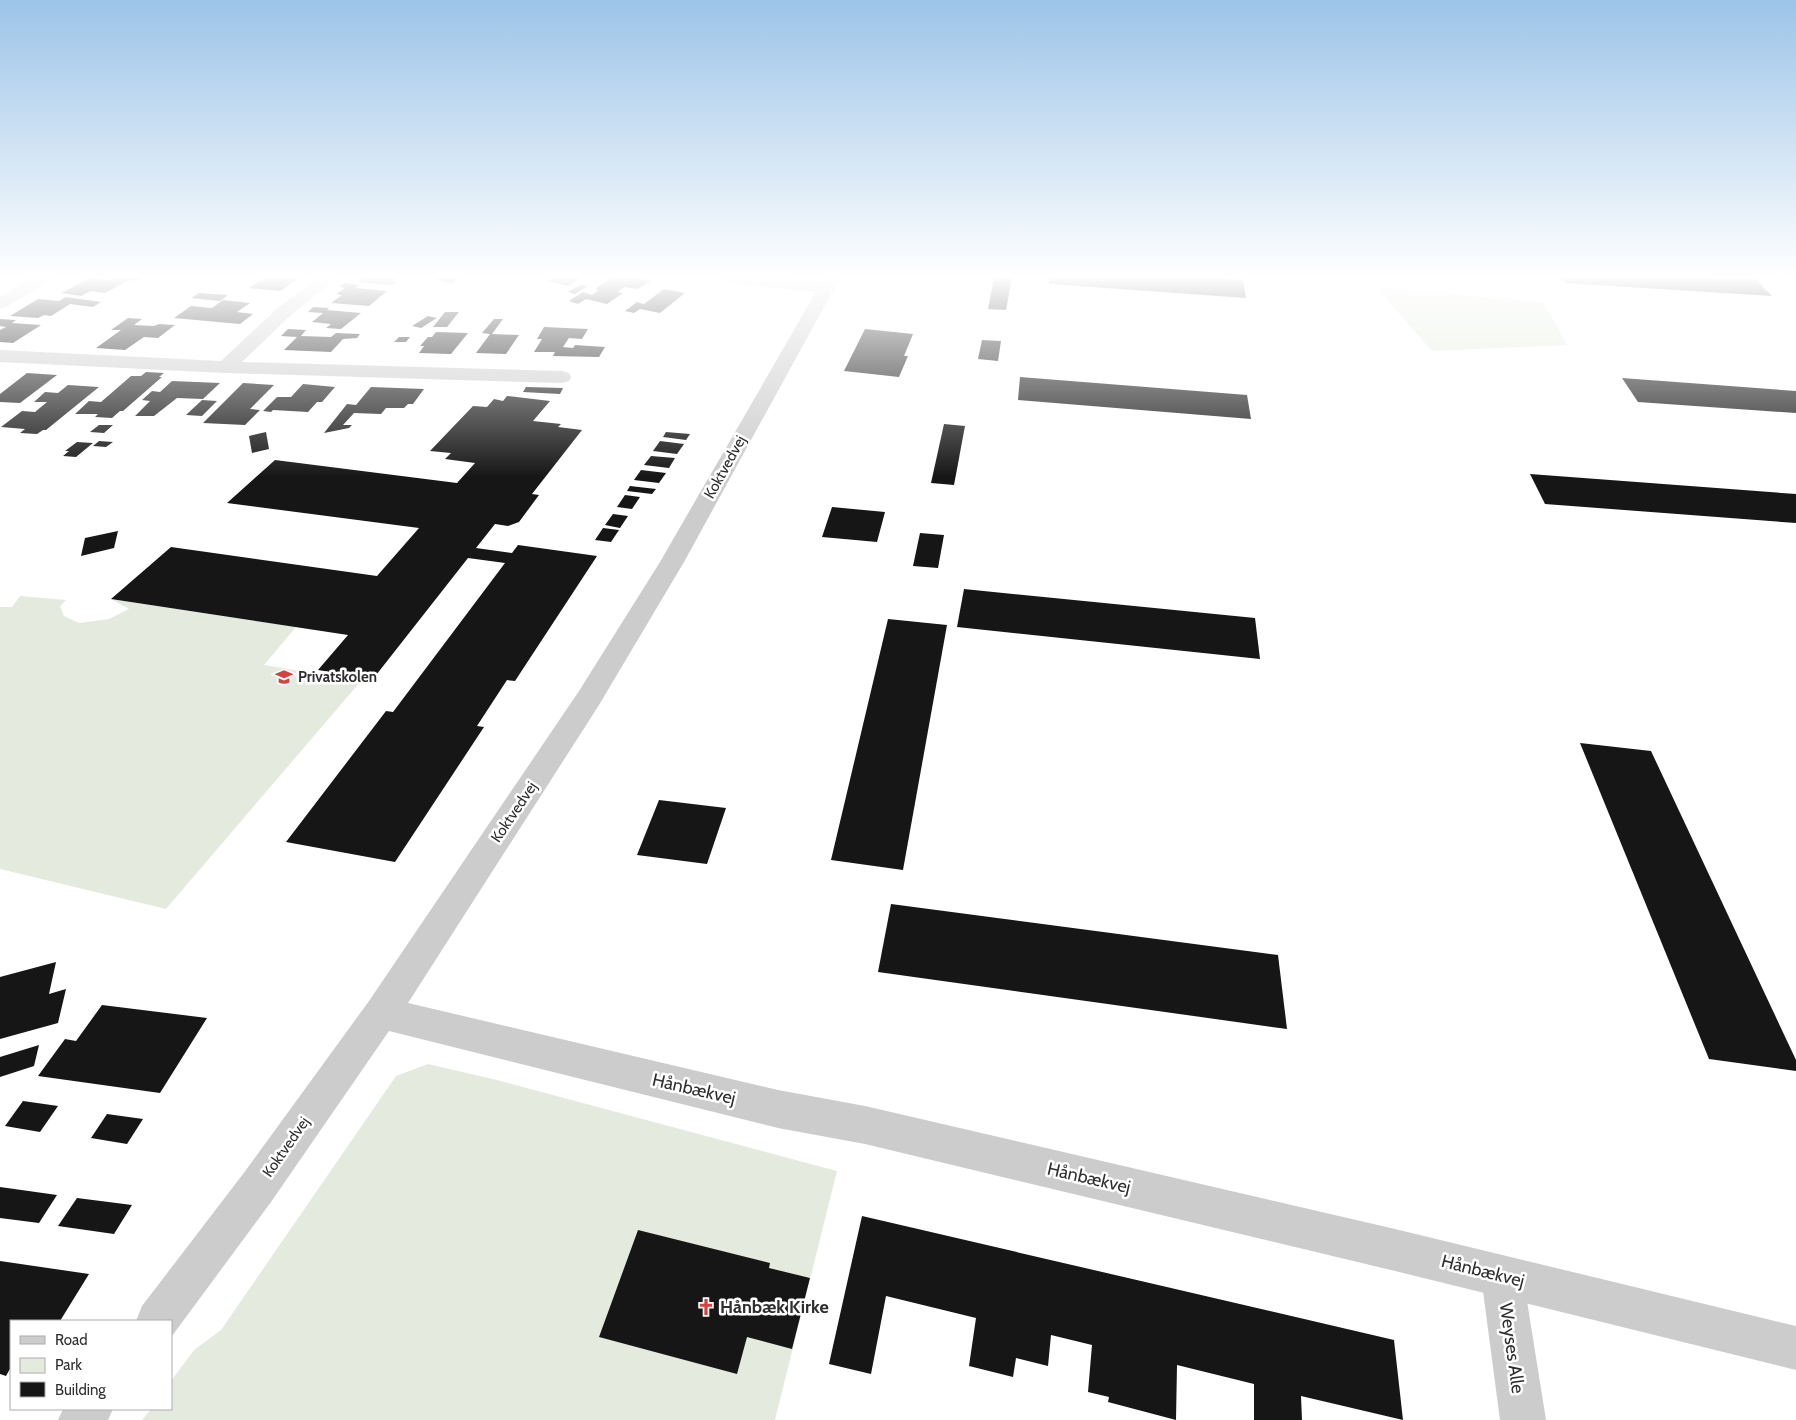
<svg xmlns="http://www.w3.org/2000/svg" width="1796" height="1420" font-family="Cabin,sans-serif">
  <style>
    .green { fill: #e4ebde }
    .building { fill: #161616 }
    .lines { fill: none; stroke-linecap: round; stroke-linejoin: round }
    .minor { fill: #ccc; fill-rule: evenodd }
    .tertiary { fill: #ccc; fill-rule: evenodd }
    .labels { text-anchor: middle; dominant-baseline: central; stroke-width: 5; stroke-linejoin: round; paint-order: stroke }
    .street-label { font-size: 15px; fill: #2f2f2f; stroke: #fff }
    .poi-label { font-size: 15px; font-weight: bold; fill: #2f2f2f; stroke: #fff; text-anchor: start }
    .near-street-label { font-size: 18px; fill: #2f2f2f; stroke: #fff }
    .near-poi-label { font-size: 18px; font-weight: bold; fill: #2f2f2f; stroke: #fff; text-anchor: start }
  </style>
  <rect width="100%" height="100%" fill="#fff"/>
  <g class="green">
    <path d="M1375,286l169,17 23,42 -135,6z"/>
    <path d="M20,596l46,4 -6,6 4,10 15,7 30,-4 20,-10 -18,-10 185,28 -32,38 97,16 -195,228 -166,-40v-262h12z"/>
    <path d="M428,1064l69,16 340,91 -62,249h-633l9,-11h20v-28l23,-31 27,-20 175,-254z"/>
  </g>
  <g class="building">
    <path d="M90,278l21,2 4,-2h27l-5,3 -8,-1 -24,13 -14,-2 -10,5 -20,-3z"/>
    <path d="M264,278h35l-19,13 -31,-3z"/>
    <path d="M363,278h33l-4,3 4,1 -4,3 -34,-3z"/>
    <path d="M439,278h20l-7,5 -16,-3z"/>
    <path d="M552,278h28l-12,8 -20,-5z"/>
    <path d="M611,278h29l11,3 -14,8 -12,-2 -8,5 6,1 -16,11 -21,-5 -8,5 -9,-3 14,-9 9,3 7,-5 -4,-1z"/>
    <path d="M994,278h18l-6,32 -18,-1z"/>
    <path d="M1049,278h162l32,2 3,18 -197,-14z"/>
    <path d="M1561,278l194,1 17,17 -208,-13z"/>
    <path d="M344,283l15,2 -4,3 32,3 -18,15 -38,-3 11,-8 -6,-1 9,-6 -6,-1z"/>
    <path d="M581,285l7,1 -13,8 -7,-2z"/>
    <path d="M664,289l21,4 -25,20 -20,-4 -6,4 -9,-2 12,-9 7,2z"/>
    <path d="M199,293l29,2 -8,6 -29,-3z"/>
    <path d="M66,297l35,5 -8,5 -23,-3 -19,12 -7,-1 -6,3 -28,-2 28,-17 21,2z"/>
    <path d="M223,300l27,3 -13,9 16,2 -13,10 -66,-6 17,-12 21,2z"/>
    <path d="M313,307l16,1 -2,2 34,3 -20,16 -15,-1 5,-4 -19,-2 11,-9 -15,-1z"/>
    <path d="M445,312h14l-12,15h-14z"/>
    <path d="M428,316l9,2 -16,10 -9,-2z"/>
    <path d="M128,318l14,1 -8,6 20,1 5,-2 16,1 -17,13 -14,-1 -19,13 -29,-2 25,-18h-10z"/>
    <path d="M0,319l16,1 -4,3 29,2 -28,18 -13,-1v-12l6,-3 -6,-1z"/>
    <path d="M494,319h9l-11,15 27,1 -13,19 -30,-1 14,-19 -8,-1z"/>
    <path d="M544,327l44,2 -6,10 -13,-1 -6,9 10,1 2,-3 30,2 -6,10 -46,-1 2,-4h-21l8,-13h-5z"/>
    <path d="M288,329l18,1 -5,6 30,1 5,-4 24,1 -3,4 -14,1 -12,13 -47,-2 13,-13 -16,-1z"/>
    <path d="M865,329l48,5 -9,22h4l-9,21 -55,-6z"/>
    <path d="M436,332l32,1 -17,21 -32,-1 5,-7h-4l8,-9h4z"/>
    <path d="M399,337h11l-4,5h-12z"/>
    <path d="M982,340l19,1 -3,20 -20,-2z"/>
    <path d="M146,372l18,1 -5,4h3l-39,34h-3l-8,7 -17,-1 3,-3h-23l14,-13 12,1 30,-26h10z"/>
    <path d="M27,373l30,2 -37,28 -20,-1v-8z"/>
    <path d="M1020,377l227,18 4,24 -233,-19z"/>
    <path d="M1622,378l174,13v22l-158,-11z"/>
    <path d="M172,381l48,2 -17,16 -26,-1 -23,18h-19l15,-15 -8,-1 10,-9 8,1z"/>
    <path d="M243,383l31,2 -24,24 10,1 -15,15 -42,-2z"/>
    <path d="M303,384l32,3 -13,15h-5l-9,10 -35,-2 -2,2 -8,-1 14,-14h14z"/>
    <path d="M68,385l31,2 -53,43h-3l-6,4 -17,-1 5,-4 -24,-2 21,-16 13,1 12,-10h-13l11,-10 13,1z"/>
    <path d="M371,387l53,2 -11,15h-5l-4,4h-18l-5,6 -27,-1 -11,12h9l-3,3 -25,5 23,-29 9,1z"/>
    <path d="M526,387l37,1 -3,6 -37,-2z"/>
    <path d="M507,396l43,5 -17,20 28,3 -3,3 24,3 -50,64 7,1 -20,27 -11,4 -13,-2 -19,24 36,5 6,-8 79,11 -82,125 -8,-1 -30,46 7,1 -89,135 -109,-20 100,-131 7,1 112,-149 -37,-5 -95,121 -55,-9 30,-35 -237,-36 60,-52 206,29 42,-48 -192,-25 48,-43 182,23 18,-20 -30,-4 6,-6 -21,-2 43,-45 14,1 7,-8 9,2z"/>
    <path d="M202,400l15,1 -15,15 -16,-1z"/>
    <path d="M944,424l21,2 -11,59 -23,-2z"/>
    <path d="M99,425h14l-9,8 -14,-1z"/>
    <path d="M266,432l3,17 -17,4 -3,-17z"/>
    <path d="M666,432l24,2 -4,6 -23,-3z"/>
    <path d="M99,441l14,1 -7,5 -13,-1z"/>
    <path d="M660,441l24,3 -7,10 -24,-3z"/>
    <path d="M77,442l16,1 -17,14 -13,-1 6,-5h-4z"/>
    <path d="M651,456l24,2 -6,10 -25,-3z"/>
    <path d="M641,470l25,3 -7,10 -25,-3z"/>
    <path d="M1530,474l266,20v29l-251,-19z"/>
    <path d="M630,486l26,3 -4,5 -25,-3z"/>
    <path d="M625,495l15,2 -8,12 -15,-2z"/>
    <path d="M832,507l53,5 -8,30 -55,-5z"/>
    <path d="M613,514l15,2 -8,12 -15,-3z"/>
    <path d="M603,528l16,2 -8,12 -16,-2z"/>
    <path d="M118,531l-4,17 -33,8 4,-18z"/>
    <path d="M920,533l24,2 -6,33 -25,-2z"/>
    <path d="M964,589l291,29 5,41 -303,-32z"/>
    <path d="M888,619l59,6 -44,245 -72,-10z"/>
    <path d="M1580,743l71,8 145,309v11l-87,-12z"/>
    <path d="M659,800l67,8 -19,56 -70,-9z"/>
    <path d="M891,904l387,51 9,74 -409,-57z"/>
    <path d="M56,962l-7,32 17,-5 -8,34 -58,16v-62z"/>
    <path d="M102,1005l105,13 -47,75 -122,-17 27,-37 11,2z"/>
    <path d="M39,1045l-5,21 -34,11v-20z"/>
    <path d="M23,1101l35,5 -18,26 -35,-6z"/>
    <path d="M107,1114l36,5 -16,25 -36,-6z"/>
    <path d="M0,1187l57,8 -18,28 -39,-5z"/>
    <path d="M77,1198l55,7 -18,29 -56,-8z"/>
    <path d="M862,1216l532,124 9,80 -102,-24 1,24h-48v-36l-77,-19 -1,55 -68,-18 1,-5 -21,-5 4,-47 -41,-10 -3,31 -32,-8 -3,19 -44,-11 7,-48 -90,-22 -15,78 -42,-10z"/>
    <path d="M638,1230l132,33 -1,5 41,10 -18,71 -45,-12 -10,37 -138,-37z"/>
    <path d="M0,1261l89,13 -29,47h-49v46l-5,9 -6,-2z"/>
  </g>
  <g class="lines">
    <g class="minor">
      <path d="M31,278h21l-2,3 -44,26 -6,1v-12z"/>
      <path d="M318,278h19l-45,36 -50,48 320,9 7,2 2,4 -2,4 -7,2 -336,-10 -226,-11v-12l221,11 59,-55z"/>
      <path d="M720,278h60l47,5 6,1 2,4 -2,4 -6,1 -99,-10 -6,-2z"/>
      <path d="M1502,1255l15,6 6,15 23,144h-46l-19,-144 6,-15z"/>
    </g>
    <g class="tertiary">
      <path d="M824,278h16l-156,284 -85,143 -191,298 370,87 87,16 530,123 401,97v44l-401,-99 -530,-127 -87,-16 -389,-97 -118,171 -99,134 -1,-15h-35l6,-15 101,-132 126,-173 210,-310 81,-129z"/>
      <path d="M63,1409h50l-5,11h-50z"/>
    </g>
  </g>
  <linearGradient id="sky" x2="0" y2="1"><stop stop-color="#9cc4e8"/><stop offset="0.58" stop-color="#fff"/><stop offset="1" stop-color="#fff" stop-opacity="0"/></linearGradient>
  <rect width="1796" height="477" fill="url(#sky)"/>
  <defs>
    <g id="school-bare" transform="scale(1.35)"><path d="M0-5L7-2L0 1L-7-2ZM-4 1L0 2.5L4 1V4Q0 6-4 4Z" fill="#d93f3e" stroke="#fff" stroke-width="2.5" paint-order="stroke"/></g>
    <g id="church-bare" transform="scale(1.35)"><path d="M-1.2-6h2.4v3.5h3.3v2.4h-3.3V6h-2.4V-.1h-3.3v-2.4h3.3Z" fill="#d93f3e" stroke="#fff" stroke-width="2.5" paint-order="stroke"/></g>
  </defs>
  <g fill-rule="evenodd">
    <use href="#school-bare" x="284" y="677"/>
    <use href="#church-bare" x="706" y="1307"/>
  </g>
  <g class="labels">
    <g class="street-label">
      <text transform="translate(725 467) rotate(-61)">Koktvedvej</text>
      <text transform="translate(514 812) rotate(-56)">Koktvedvej</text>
      <text transform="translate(286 1147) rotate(-55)">Koktvedvej</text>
    </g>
    <g class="poi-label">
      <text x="298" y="677">Privatskolen</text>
    </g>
    <g class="near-street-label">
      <text transform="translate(694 1089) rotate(13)">Hånbækvej</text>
      <text transform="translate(1089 1178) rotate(13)">Hånbækvej</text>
      <text transform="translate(1483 1271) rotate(14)">Hånbækvej</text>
      <text transform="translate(1512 1348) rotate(82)">Weyses Alle</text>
    </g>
    <g class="near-poi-label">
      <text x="720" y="1307">Hånbæk Kirke</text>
    </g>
  </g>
  <rect x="10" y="1320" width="162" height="90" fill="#ffffff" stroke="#acacac"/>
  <rect x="20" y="1336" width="25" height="8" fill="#cccccc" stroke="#acacac"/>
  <text x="55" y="1345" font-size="15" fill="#2f2f2f">Road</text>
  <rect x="20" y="1358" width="25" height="15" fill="#e4ebde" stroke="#acacac"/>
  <text x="55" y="1370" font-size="15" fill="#2f2f2f">Park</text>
  <rect x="20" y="1382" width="25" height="15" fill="#161616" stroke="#acacac"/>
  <text x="55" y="1395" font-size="15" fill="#2f2f2f">Building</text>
</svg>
